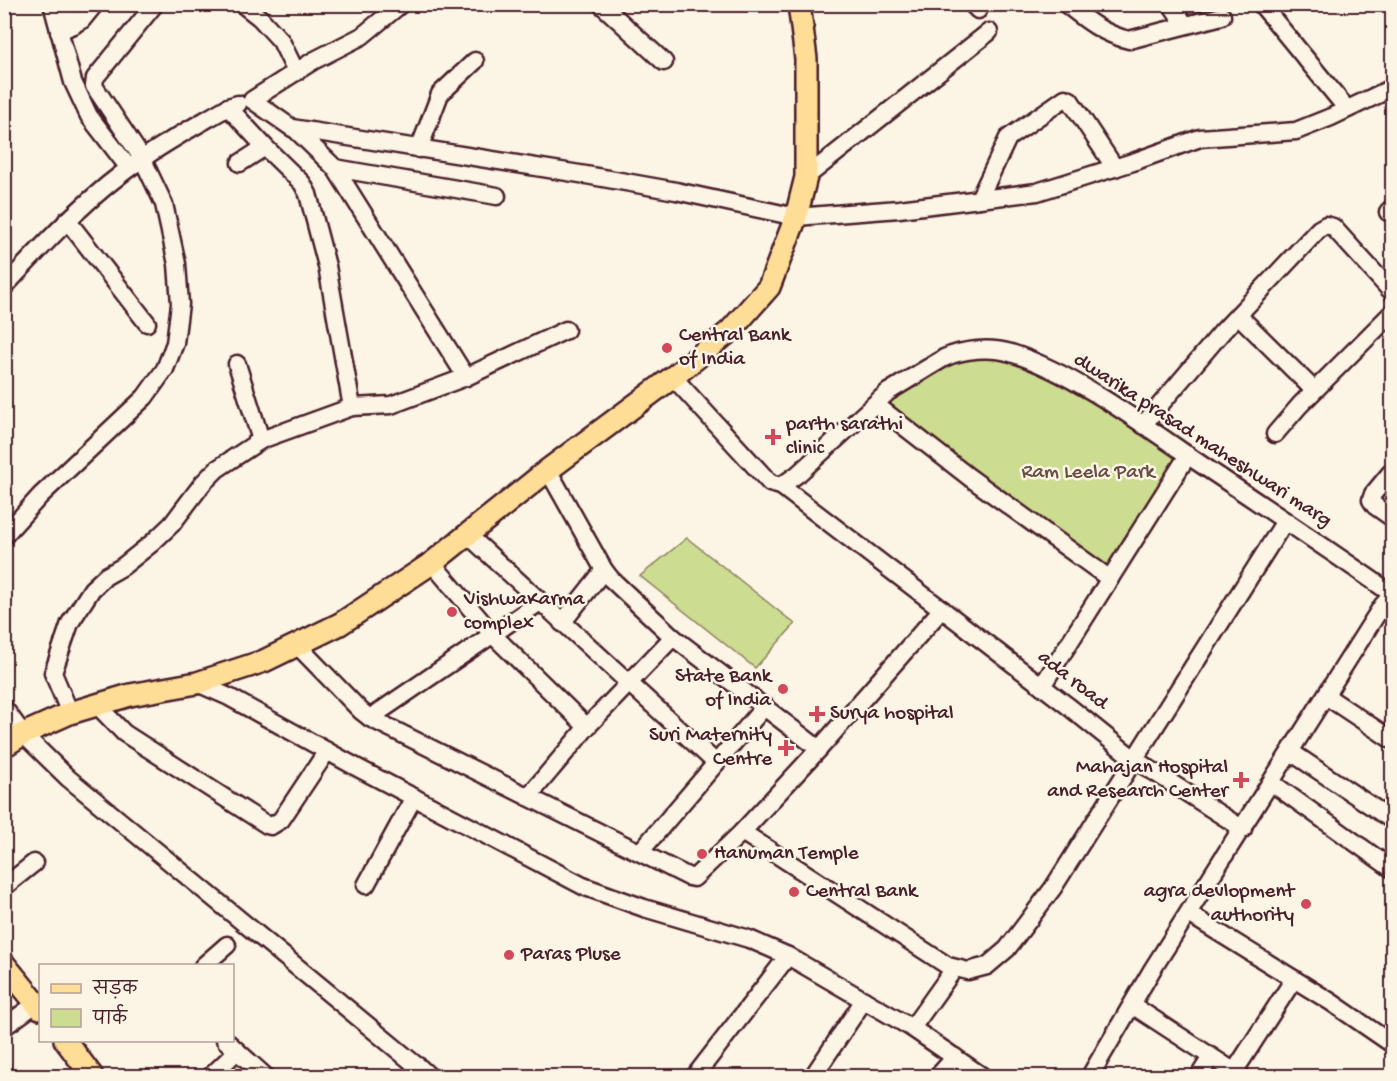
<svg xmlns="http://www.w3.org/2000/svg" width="1397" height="1081" font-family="'Gochi Hand','Playpen Sans Deva',sans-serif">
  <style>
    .green { fill: #ccdc90; stroke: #8b7e5e; stroke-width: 1.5 }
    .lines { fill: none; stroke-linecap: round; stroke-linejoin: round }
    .minor-casing { stroke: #4a1f2b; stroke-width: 21 }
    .major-casing { stroke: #4a1f2b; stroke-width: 26 }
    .minor { stroke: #fcf5e5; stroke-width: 16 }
    .major { stroke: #fedd96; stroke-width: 21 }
    .poi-dot { fill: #d1495b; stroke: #fcf5e5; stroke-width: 2 }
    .labels { text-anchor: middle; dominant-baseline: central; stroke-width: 5; stroke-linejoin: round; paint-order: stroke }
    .poi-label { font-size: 21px; fill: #4a1f2b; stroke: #fcf5e5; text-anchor: start }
    .street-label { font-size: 21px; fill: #4a1f2b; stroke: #fcf5e5 }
    .park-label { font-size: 21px; fill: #6a4e44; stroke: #fcf5e5 }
  </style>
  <rect width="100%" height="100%" fill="#fcf5e5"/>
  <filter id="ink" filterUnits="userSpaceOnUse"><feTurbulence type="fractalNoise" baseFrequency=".0167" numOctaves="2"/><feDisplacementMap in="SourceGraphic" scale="12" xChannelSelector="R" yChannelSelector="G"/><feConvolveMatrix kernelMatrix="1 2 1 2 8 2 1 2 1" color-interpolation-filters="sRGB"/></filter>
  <g filter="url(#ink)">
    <g class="green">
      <path d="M1009,353l63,30 108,75 -71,111 -225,-165 73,-48z"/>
      <path d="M687,538l108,86 -40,44 -115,-92z"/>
    </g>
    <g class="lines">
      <g class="minor-casing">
        <g id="minor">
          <path d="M52,4l21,78 16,34 40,52"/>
          <path d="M66,4l8,21"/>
          <path d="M242,4l18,14 21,23 15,31"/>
          <path d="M401,4l-39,32 -49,25 -61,39 40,28 294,47 90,16 120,26 103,-8 138,-17 96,-30 67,-24 96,-7 35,-14 61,-29"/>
          <path d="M601,4l63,58"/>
          <path d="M972,4l6,6"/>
          <path d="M1066,4c20,16 37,30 63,36l93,-24"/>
          <path d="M1171,4l14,21"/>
          <path d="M1261,4l86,105"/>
          <path d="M59,32l23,-12 13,-16"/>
          <path d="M228,107l37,40 37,36 6,11 19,72 25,141"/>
          <path d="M295,129l40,39 131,209"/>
          <path d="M419,149l21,-55 35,-33"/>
          <path d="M240,163l25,-16"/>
          <path d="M335,168l162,28"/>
          <path d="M806,177l183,-145"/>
          <path d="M979,199l29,-61 57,-40 5,2 45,68"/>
          <path d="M1388,212l4,-4"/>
          <path d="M67,220l80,103"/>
          <path d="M4,287c43,-46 85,-92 138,-128 27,-19 57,-35 86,-52l10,-3"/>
          <path d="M1238,315l76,75"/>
          <path d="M237,364l24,76"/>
          <path d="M673,377l97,106 11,3 287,220 66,53 109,70"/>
          <path d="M875,404l94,73 141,102"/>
          <path d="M1143,425l79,-93 97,-103 7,-4 7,2 59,65"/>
          <path d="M1275,434l25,-29 92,-92"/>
          <path d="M548,470l56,100 7,9 62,58 146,112"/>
          <path d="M1392,471l-19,23 -2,6 4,6 17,12"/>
          <path d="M781,486l17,-12 90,-82 56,-34c19,-9 47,-11 67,-5 63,20 131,71 185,108 66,44 132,88 196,133"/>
          <path d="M468,535l248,228"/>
          <path d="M4,536l36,-40 105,-99 20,-28 10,-26 5,-39 -3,-40 -13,-60 -22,-46 -48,-72 1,-8 60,-74"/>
          <path d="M432,563l61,72 94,92"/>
          <path d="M562,623l42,-53"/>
          <path d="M297,645l64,66 9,7 319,159 5,1 48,-46 77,-83 123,-140"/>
          <path d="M197,683l32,14 127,70 227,119 61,22 105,31 39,17 124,72 70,48"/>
          <path d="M1042,686l146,-231"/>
          <path d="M1326,696l66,44"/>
          <path d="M97,705l27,28 143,92 4,1 10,-6 46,-69"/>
          <path d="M4,708l19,26 45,44 349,288"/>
          <path d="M70,713l-17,-40 17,-50 22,-34 14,-13 16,-9 30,-24 20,-19 31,-41 14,-14 44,-29 91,-33 39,-2 75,-28 100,-47"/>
          <path d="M370,718l170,-116"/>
          <path d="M1291,752l101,68"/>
          <path d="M1272,783l120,86"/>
          <path d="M528,797l59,-70 86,-90"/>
          <path d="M742,832l206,134 20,5 19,-5 20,-17 46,-61 232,-367"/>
          <path d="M640,852l125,-146"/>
          <path d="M366,885l48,-88"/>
          <path d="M4,887l30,-24"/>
          <path d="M1189,914l142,88 61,42"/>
          <path d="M203,966l24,-21"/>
          <path d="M1132,1005l109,71"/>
          <path d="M4,1027l33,-24"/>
          <path d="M912,1028l42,-59"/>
          <path d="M225,1040l40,36"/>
          <path d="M1234,1072l60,-93"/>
          <path d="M211,1076l26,-25"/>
          <path d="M410,1076l8,-10 11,10"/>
          <path d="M695,1076l93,-120"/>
          <path d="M813,1076l51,-76"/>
          <path d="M938,1076l17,-19"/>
          <path d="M1090,1076l62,-106 230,-364 10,-11"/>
          <path d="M1199,1076l12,-19"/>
        </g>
      </g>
      <g class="major-casing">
        <g id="major">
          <path d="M4,746l19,-12 47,-21 60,-18 67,-12 67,-22 76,-37 92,-61 116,-93 125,-93 57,-46 39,-44 27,-70 10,-40v-118l-7,-55"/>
          <path d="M4,964l36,44"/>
          <path d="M65,1040l27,36"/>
        </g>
      </g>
      <use href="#minor" class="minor"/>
      <use href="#major" class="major"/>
    </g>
  </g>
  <g class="poi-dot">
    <circle cx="667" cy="348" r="6"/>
    <path d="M770 428h6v6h6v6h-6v6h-6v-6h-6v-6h6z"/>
    <circle cx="452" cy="612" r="6"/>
    <circle cx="783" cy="689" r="6"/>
    <path d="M814 705h6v6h6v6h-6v6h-6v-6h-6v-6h6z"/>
    <path d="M783 739h6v6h6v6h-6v6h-6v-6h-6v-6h6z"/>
    <path d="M1238 771h6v6h6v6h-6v6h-6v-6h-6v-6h6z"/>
    <circle cx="702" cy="854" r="6"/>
    <circle cx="794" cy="892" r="6"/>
    <circle cx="1306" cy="904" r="6"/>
    <circle cx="509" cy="955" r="6"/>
  </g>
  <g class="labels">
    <g class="poi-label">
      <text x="679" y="336">Central Bank<tspan x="679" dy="24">of India</tspan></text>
      <text x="786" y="425">parth sarathi<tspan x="786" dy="24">clinic</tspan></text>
      <text x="464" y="600">VishwaKarma<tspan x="464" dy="24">complex</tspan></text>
      <text x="771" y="677" text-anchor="end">State Bank<tspan x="771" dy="24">of India</tspan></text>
      <text x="830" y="714">Surya hospital</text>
      <text x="772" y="736" text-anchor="end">Suri Maternity<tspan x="772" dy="24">Centre</tspan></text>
      <text x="1228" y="768" text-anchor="end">Mahajan Hospital<tspan x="1228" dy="24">and Research Center</tspan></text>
      <text x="714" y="854">Hanuman Temple</text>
      <text x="806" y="892">Central Bank</text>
      <text x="1294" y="892" text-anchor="end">agra devlopment<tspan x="1294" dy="24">authority</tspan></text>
      <text x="521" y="955">Paras Pluse</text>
    </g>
    <g class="street-label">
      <text transform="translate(1202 441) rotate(33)">dwarika prasad maheshwari marg</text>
      <text transform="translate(1072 681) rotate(38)">ada road</text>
    </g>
    <g class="park-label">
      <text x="1088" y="473">Ram Leela Park</text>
    </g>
  </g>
  <rect width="1397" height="1081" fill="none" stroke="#fcf5e5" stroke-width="24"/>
  <rect x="12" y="12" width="1373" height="1057" fill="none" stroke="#4a1f2b" stroke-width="2" filter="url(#ink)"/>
  <rect x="39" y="964" width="195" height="78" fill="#fcf5e5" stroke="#b59f9b" stroke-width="1.5"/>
  <rect x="51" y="984" width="30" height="9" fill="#fedd96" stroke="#b59f9b" stroke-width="1.5"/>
  <text x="93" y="994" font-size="18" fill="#4a1f2b">सड़क</text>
  <rect x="51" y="1009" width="30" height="18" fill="#ccdc90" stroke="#b59f9b" stroke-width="1.5"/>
  <text x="93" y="1024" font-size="18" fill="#4a1f2b">पार्क</text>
</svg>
